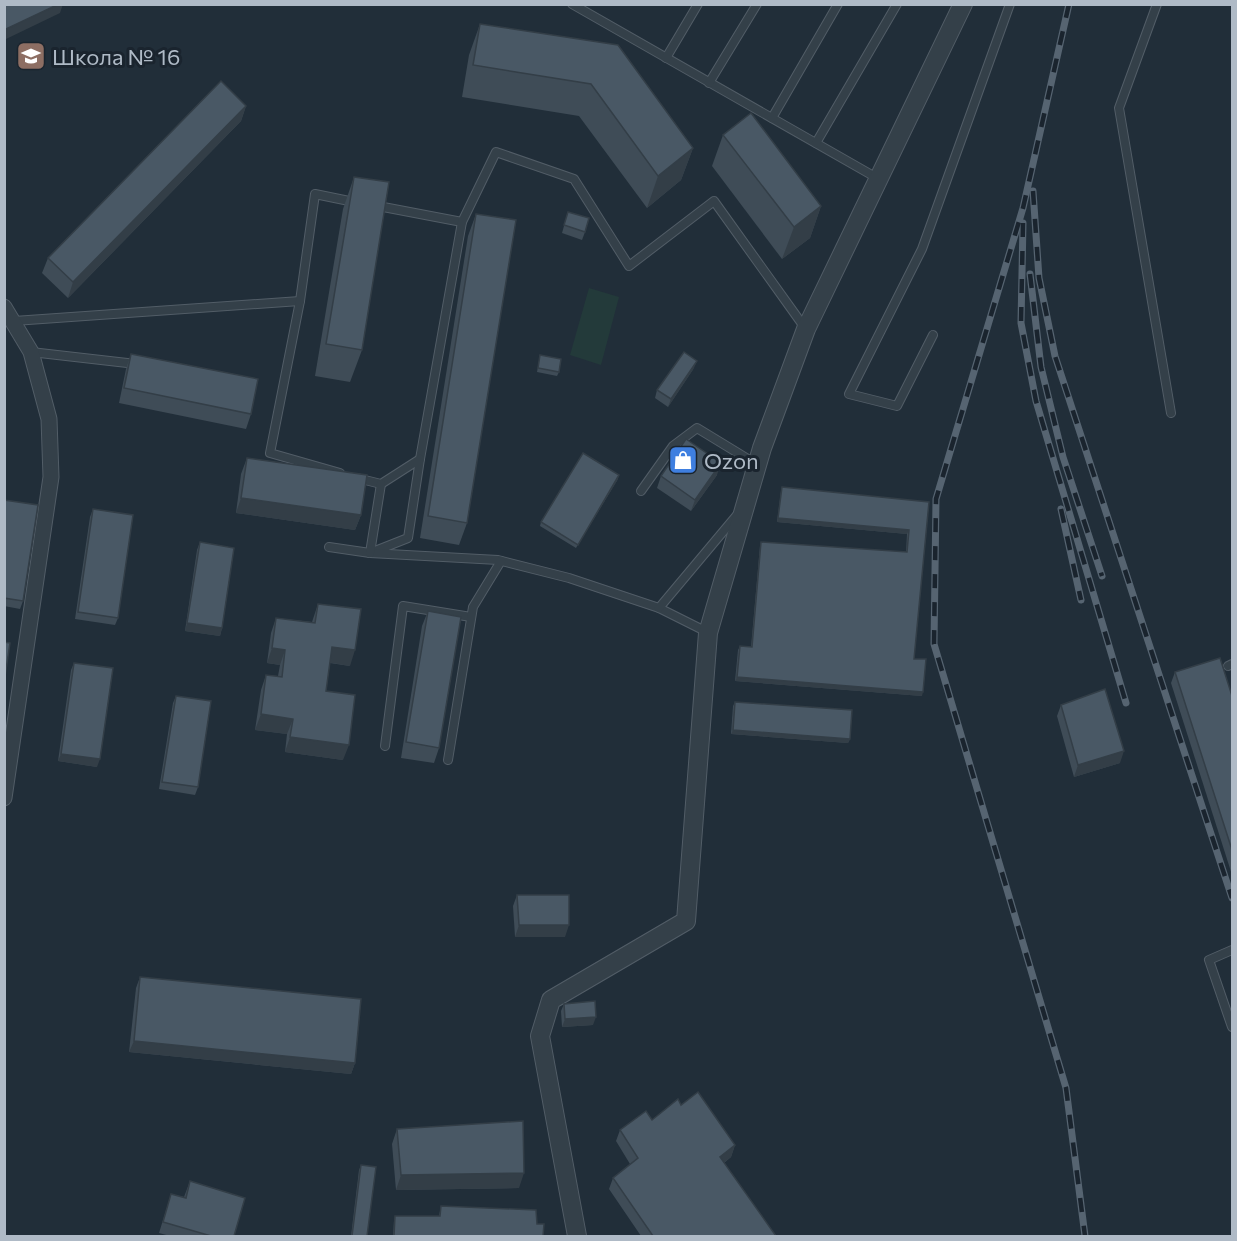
<svg xmlns="http://www.w3.org/2000/svg" width="1237" height="1241" font-family="Commissioner,sans-serif">
  <style>
    .green { fill: #233a3a }
    .lines { fill: none; stroke-linecap: round; stroke-linejoin: round }
    .service-casing { stroke: #525d67; stroke-width: 10 }
    .minor-casing { stroke: #525d67; stroke-width: 17 }
    .tertiary-casing { stroke: #525d67; stroke-width: 20 }
    .service { stroke: #344049; stroke-width: 8 }
    .minor { stroke: #344049; stroke-width: 15 }
    .tertiary { stroke: #344049; stroke-width: 18 }
    .rail-casing { stroke: #566471; stroke-width: 7 }
    .rail { stroke: #1a242e; stroke-width: 4.5; stroke-dasharray: 14; stroke-linecap: butt }
    .wall { fill: #3f4c57 }
    .shaded-wall { fill: #333e47 }
    .building { fill: #495865; stroke: #333e47; stroke-width: 1.5 }
    .labels { text-anchor: middle; dominant-baseline: central; stroke-width: 6; stroke-linejoin: round; paint-order: stroke }
    .poi-label { font-size: 22px; fill: #afbac6; stroke: #1a242e; text-anchor: start }
  </style>
  <rect width="100%" height="100%" fill="#212e39"/>
  <path class="green" d="M589,288l30,9 -18,68 -31,-10z"/>
  <g class="lines">
    <g class="service-casing">
      <g id="service">
        <path d="M572,4l305,174"/>
        <path d="M1157,4l-38,104 52,305"/>
        <path d="M666,58l32,-54"/>
        <path d="M709,83l48,-79"/>
        <path d="M772,118l66,-114"/>
        <path d="M816,143l81,-139"/>
        <path d="M378,206l84,16"/>
        <path d="M14,321l286,-20"/>
        <path d="M933,335l-36,71 -48,-12 73,-145 88,-245"/>
        <path d="M31,352l105,12"/>
        <path d="M420,459l42,-237 34,-70 78,27 55,87 85,-65 91,127"/>
        <path d="M340,473l-70,-20 30,-152 15,-107 39,8"/>
        <path d="M357,478l24,6 39,-25 -12,79 -38,15"/>
        <path d="M641,491l32,-45 24,-18 59,36"/>
        <path d="M329,547l41,6 128,7 71,18 90,30 48,24"/>
        <path d="M370,553l11,-69"/>
        <path d="M659,608l78,-93"/>
        <path d="M1228,666l4,-2"/>
        <path d="M385,746l18,-140 68,11"/>
        <path d="M448,760l25,-153 28,-46"/>
        <path d="M1232,950l-23,10 23,67"/>
      </g>
    </g>
    <g class="minor-casing">
      <path id="minor" d="M4,307l27,45 18,67 2,58 -47,321"/>
    </g>
    <g class="tertiary-casing">
      <path id="tertiary" d="M577,1236l-37,-200 11,-36 135,-79 22,-288 54,-185 44,-119 157,-325"/>
    </g>
    <use href="#service" class="service"/>
    <use href="#minor" class="minor"/>
    <use href="#tertiary" class="tertiary"/>
    <g class="rail-casing">
      <g id="rail">
        <path d="M1069,4l-46,204 -87,291 -2,145 132,444 19,148"/>
        <path d="M1033,191l6,87 16,78 177,542"/>
        <path d="M1023,223l-2,100 15,78 90,302"/>
        <path d="M1030,274l11,93 22,90 39,119"/>
        <path d="M1061,509l20,91"/>
      </g>
    </g>
    <use href="#rail" class="rail"/>
  </g>
  <g class="wall">
    <path d="M480,24l138,21 75,103 -12,32 -34,28 -68,-92 -117,-19 7,-42z"/>
    <path d="M246,106l-5,15 -173,177 -26,-25 6,-15z"/>
    <path d="M723,135l98,71 -11,32 -28,21 -70,-93z"/>
    <path d="M354,177l8,173 -12,32 -35,-6 28,-167z"/>
    <path d="M568,212l17,20 -3,8 -20,-7z"/>
    <path d="M476,214l-9,309 -8,22 -39,-7 48,-302z"/>
    <path d="M131,354l120,60 -5,15 -127,-26 7,-34z"/>
    <path d="M540,355l19,17 -2,4 -20,-4z"/>
    <path d="M694,368l-26,39 -13,-9 2,-8z"/>
    <path d="M247,458l114,57 -6,15 -119,-17 5,-39z"/>
    <path d="M717,475l-26,36 -34,-23 4,-12z"/>
    <path d="M618,479l-42,69 -36,-22 1,-4z"/>
    <path d="M782,487l147,15 -15,157 8,37 -187,-15 3,-31 2,-4 11,1 9,-101 1,-4 145,10 1,-18 -130,-12 4,-31z"/>
    <path d="M4,500l19,101 -3,8 -16,-3z"/>
    <path d="M93,509l25,109 -3,7 -40,-6 15,-102z"/>
    <path d="M200,542l22,86 -2,8 -35,-5 12,-81z"/>
    <path d="M318,604l32,62 -20,-3 -4,28 17,69 -58,-8 2,-18 -32,-4 6,-40 5,-15 12,1 2,-11 -13,-2 4,-30 5,-15 36,4z"/>
    <path d="M428,611l11,137 -5,15 -33,-5 21,-132z"/>
    <path d="M74,663l23,104 -39,-6 13,-91z"/>
    <path d="M1175,672l58,27v179l-62,-195z"/>
    <path d="M176,696l22,91 -3,8 -36,-6 14,-86z"/>
    <path d="M735,702l115,37 -2,4 -117,-9 2,-28z"/>
    <path d="M1061,705l59,58 -46,14 -17,-61z"/>
    <path d="M517,895l48,42h-50l-2,-31z"/>
    <path d="M140,977l215,86 -4,11 -222,-22 7,-64z"/>
    <path d="M564,1004l29,21 -31,2 -1,-16z"/>
    <path d="M681,1105l54,40 -4,12 -7,6 52,73h-135l-32,-47 4,-11 17,-14 -14,-23 4,-11 32,-10z"/>
    <path d="M397,1129l122,59 -123,2 -4,-46z"/>
    <path d="M361,1165l6,71h-16l8,-66z"/>
    <path d="M190,1181l44,55h-64l-11,-3 12,-39 13,3z"/>
    <path d="M441,1206l96,18 6,12h-150l1,-16 1,-4h44z"/>
  </g>
  <g class="shaded-wall">
    <path d="M59,4h4l-3,9 -56,27v-10z"/>
    <path d="M246,106l-5,15 -173,177 5,-16z"/>
    <path d="M693,148l-12,32 -34,28 11,-32z"/>
    <path d="M821,206l-11,32 -28,21 12,-32z"/>
    <path d="M697,361l-3,7 -26,39 3,-8z"/>
    <path d="M721,463l-4,12 -26,36 4,-11z"/>
    <path d="M619,475l-1,4 -42,69 2,-3z"/>
    <path d="M241,498l120,17 -6,15 -119,-17z"/>
    <path d="M778,518l131,12 -2,4 -130,-12z"/>
    <path d="M187,623l35,5 -2,8 -35,-5z"/>
    <path d="M332,647l23,3 -5,16 -24,-4z"/>
    <path d="M272,648l13,2 -5,15 -13,-2z"/>
    <path d="M737,677l186,15 -1,4 -187,-15z"/>
    <path d="M261,714l32,5 -6,15 -32,-4z"/>
    <path d="M733,730l117,9 -2,4 -117,-9z"/>
    <path d="M290,737l59,8 -6,15 -58,-8z"/>
    <path d="M1124,751l-4,12 -46,14 4,-12z"/>
    <path d="M61,754l39,5 -3,8 -39,-6z"/>
    <path d="M519,925h50l-4,12h-50z"/>
    <path d="M596,1017l-3,8 -31,2 3,-8z"/>
    <path d="M134,1041l221,22 -4,11 -222,-22z"/>
    <path d="M735,1145l-4,12 -15,12 4,-12z"/>
    <path d="M524,1173l-5,15 -123,2 5,-15z"/>
  </g>
  <g class="building">
    <path d="M4,4h55l-55,26z"/>
    <path d="M480,24l138,21 75,103 -35,28 -67,-92 -118,-19z"/>
    <path d="M221,81l25,25 -173,176 -25,-24z"/>
    <path d="M751,113l70,93 -27,21 -71,-92z"/>
    <path d="M354,177l35,5 -27,168 -36,-6z"/>
    <path d="M568,212l21,6 -4,14 -21,-7z"/>
    <path d="M476,214l40,6 -49,303 -39,-7z"/>
    <path d="M684,352l13,9 -26,38 -14,-9z"/>
    <path d="M131,354l127,25 -7,35 -127,-26z"/>
    <path d="M540,355l21,4 -2,13 -21,-4z"/>
    <path d="M686,439l35,24 -26,37 -34,-24z"/>
    <path d="M583,453l36,22 -41,70 -37,-23z"/>
    <path d="M247,458l120,17 -6,40 -120,-17z"/>
    <path d="M782,487l147,15 -15,157h12l-3,33 -186,-15 3,-31 12,1 9,-105 146,10 2,-22 -131,-12z"/>
    <path d="M4,500l34,5 -15,96 -19,-3z"/>
    <path d="M93,509l40,6 -15,103 -40,-6z"/>
    <path d="M200,542l34,6 -12,80 -35,-5z"/>
    <path d="M318,604l43,5 -6,41 -23,-3 -6,44 29,4 -6,50 -59,-8 3,-18 -32,-5 5,-39 16,2 3,-27 -13,-2 4,-30 39,5z"/>
    <path d="M428,611l33,6 -22,131 -33,-6z"/>
    <path d="M4,642l6,1 -6,40z"/>
    <path d="M1220,658l13,41v154l-58,-181z"/>
    <path d="M74,663l39,5 -13,91 -39,-5z"/>
    <path d="M1105,689l19,62 -46,14 -17,-60z"/>
    <path d="M176,696l35,5 -13,86 -36,-5z"/>
    <path d="M735,702l117,8 -2,29 -117,-9z"/>
    <path d="M517,895h52v30h-50z"/>
    <path d="M140,977l221,22 -6,64 -221,-22z"/>
    <path d="M595,1001l1,16 -31,2 -1,-15z"/>
    <path d="M698,1092l37,53 -15,12 56,79h-123l-40,-58 25,-20 -18,-28 26,-19 6,9 26,-21 3,6z"/>
    <path d="M523,1121l1,52 -123,2 -4,-46z"/>
    <path d="M361,1165l15,2 -9,69h-15z"/>
    <path d="M190,1181l55,17 -11,38h-23l-48,-14 8,-28 15,4z"/>
    <path d="M441,1206l95,4 1,14h7l-1,12h-149l1,-20h45z"/>
  </g>
  <defs>
    <g id="school-square" transform="scale(1.5)"><rect x="-9" y="-9" width="18" height="18" rx="4" fill="#8d6e63" stroke="#1a242e"/><path d="M0-5L7-2L0 1L-7-2ZM-4 1L0 2.5L4 1V4Q0 6-4 4Z" fill="#fff"/></g>
    <g id="shop-square" transform="scale(1.5)"><rect x="-9" y="-9" width="18" height="18" rx="4" fill="#3f7fe0" stroke="#1a242e"/><path d="M-5-2.5h2.3a2.7 3.5 0 0 1 5.4 0H5L5.5 6h-11ZM-1.5-2.5h3a1.5 2.3 0 0 0-3 0Z" fill="#fff"/></g>
  </defs>
  <g fill-rule="evenodd">
    <use href="#school-square" x="31" y="56"/>
    <use href="#shop-square" x="683" y="460"/>
  </g>
  <g class="labels">
    <g class="poi-label">
      <text x="52" y="56">Школа № 16</text>
      <text x="704" y="460">Ozon</text>
    </g>
  </g>
  <rect width="1237" height="1241" fill="none" stroke="#afbac6" stroke-width="12"/>
</svg>
